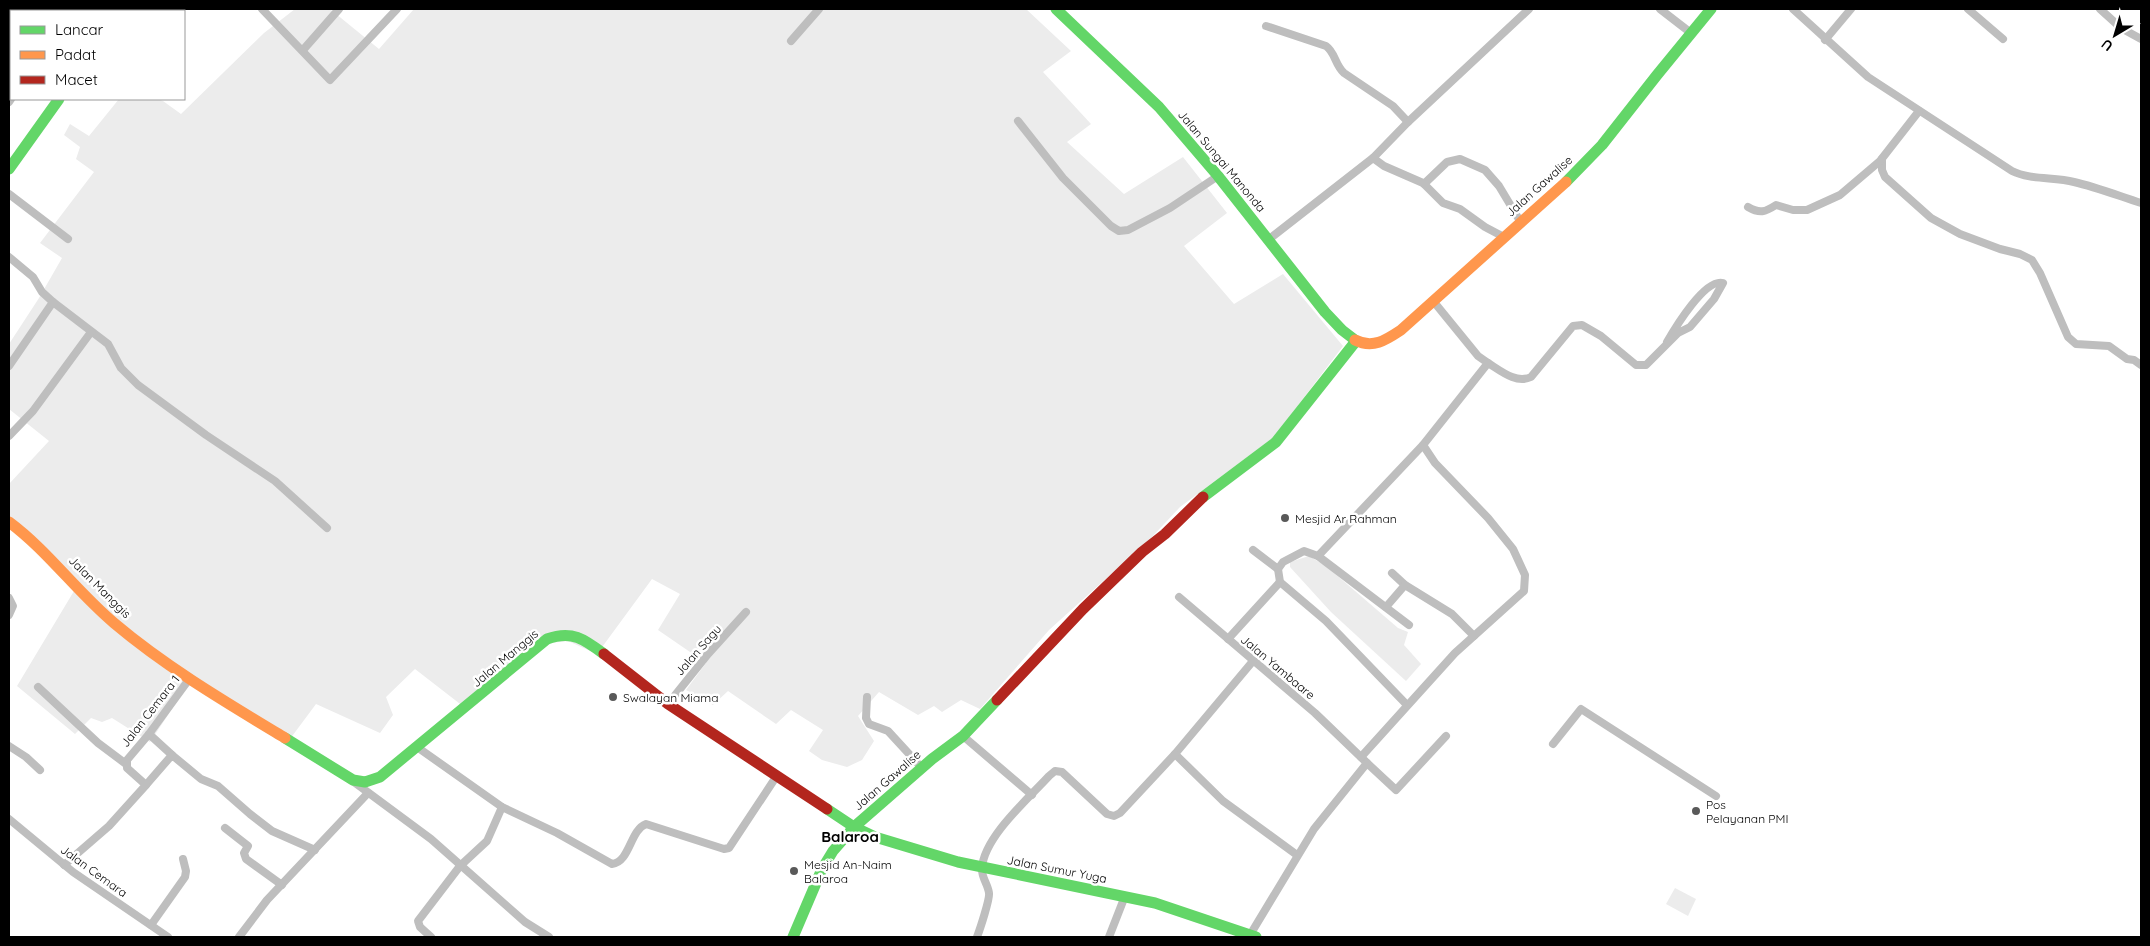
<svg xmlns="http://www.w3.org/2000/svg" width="2150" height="946" font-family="Quicksand,sans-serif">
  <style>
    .green { fill: #ececec }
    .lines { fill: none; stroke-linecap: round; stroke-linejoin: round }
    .street { stroke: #bebebe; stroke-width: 8 }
    .fast { stroke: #63d668; stroke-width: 11 }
    .slow { stroke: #ff974d; stroke-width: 11 }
    .jam { stroke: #b3261e; stroke-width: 11 }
    .poi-dot { fill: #595959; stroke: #fff; stroke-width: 2 }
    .labels { text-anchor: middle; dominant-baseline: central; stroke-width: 5; stroke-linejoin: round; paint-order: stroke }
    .street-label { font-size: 12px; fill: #000; stroke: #fff }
    .poi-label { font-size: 12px; fill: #000; stroke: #fff; text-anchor: start }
    .quarter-label { font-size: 15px; font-weight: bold; fill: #000; stroke: #fff }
  </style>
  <rect width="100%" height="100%" fill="#fff"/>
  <g class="green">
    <path d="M295,9h35l49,40 35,-40h612l45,42 -28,21 48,52 -24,18 57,52 59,-37 44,56 -43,33 50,58 49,-30 60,72 -69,91 -94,70 -30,32 -101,91 -69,79 -19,-9 -19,12 -8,-6 -16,9 -39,-23 -21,24 16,25 -12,19 -15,7 -25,-7 -13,-9 14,-21 -32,-20 -15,14 -48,-33 -15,14 -27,-15 20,-27 -48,-33 22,-36 -28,-15 -55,75 -29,-13 -36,4 -68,62 -49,-38 -29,28 7,18 -13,18 -64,-29 -26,35 -98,-60 -42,63 -38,-24 -10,4 -11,-4 -16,16 -58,-48 57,-95 -10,-21 -55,-45v-41l40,-43 -40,-32v-65l30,-46 23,-40 -22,-15 54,-71 -18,-13 4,-12 -16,-12 6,-11 19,12 30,-37h38l6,2 18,13 83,-81z"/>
    <path d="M1309,556l17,10 72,62 10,4 -4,13 17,19 -15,17 -75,-69 -41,-45v-5z"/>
    <path d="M1675,888l21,11 -8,17 -22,-12z"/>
  </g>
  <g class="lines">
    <g class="street">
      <path d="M110,9l3,2"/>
      <path d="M262,9l68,71 67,-71"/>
      <path d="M1660,9l31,24"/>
      <path d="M1793,9l75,68 144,94c18,9 42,6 62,11 22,5 45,14 67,21"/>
      <path d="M1968,9l35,30"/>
      <path d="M2100,9l21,19 20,11"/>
      <path d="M1266,26l60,20c9,6 9,19 18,27l49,33 15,16"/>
      <path d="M1825,40l26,-31"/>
      <path d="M791,41l28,-32"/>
      <path d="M9,46l2,2"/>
      <path d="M303,50l36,-41"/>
      <path d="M9,102l2,-3"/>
      <path d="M1018,121l45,57 48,48 8,5 9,-1 42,-22 48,-32"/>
      <path d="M1373,158l11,8 39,17 20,20 17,6 25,18 17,9"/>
      <path d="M1882,159v11l3,7 46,41 29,16 40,15 20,5 12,6 8,13 28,64 8,7 33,2 18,13 7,1 7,5"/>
      <path d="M1424,184l23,-22 13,-3 25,11 14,16 21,35"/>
      <path d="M9,194l59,45"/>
      <path d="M1748,207c12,7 17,5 28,-2l17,5h14l33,-15 40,-34 39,-50"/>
      <path d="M1268,240l105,-82 35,-36 121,-113"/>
      <path d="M9,257l24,20 9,15 11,10 55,42 13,24 17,17 68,50 69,46 52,47"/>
      <path d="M1488,363c13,8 28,21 43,14l42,-51 9,-1 19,11 35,29h10l32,-32 12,-6 24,-28 9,-16c-18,-5 -48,45 -56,59"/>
      <path d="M9,366l44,-64"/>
      <path d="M9,436l24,-25 58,-79"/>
      <path d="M1253,550l25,19"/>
      <path d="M1318,556l91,69"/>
      <path d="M1392,573l13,12 47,29 22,22"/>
      <path d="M1179,597l136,116 52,50 -53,66 -64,106"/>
      <path d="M9,598l4,8 -4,9"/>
      <path d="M1386,607l19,-22"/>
      <path d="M1228,639l52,-57"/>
      <path d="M1253,661l-78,93 48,47 74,54"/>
      <path d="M38,687l60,56 28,21"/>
      <path d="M867,697l-1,21 3,6 19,7 34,37"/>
      <path d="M668,704l40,-50 38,-42"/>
      <path d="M1407,705l-81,-84 -46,-39 -2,-13 5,-7 21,-11 14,5 105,-111 65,-82 -10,-7 -44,-54"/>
      <path d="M149,734l23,21"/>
      <path d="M963,736l69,59"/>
      <path d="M1553,744l28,-35 135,87"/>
      <path d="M9,746l17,11 14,13"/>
      <path d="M417,747l85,60 55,26 55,31c18,-2 18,-34 34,-40l78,25 5,-1 47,-71"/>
      <path d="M1361,757l94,-104 69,-62 1,-16 -12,-26 -25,-31 -53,-55 -12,-18"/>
      <path d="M1367,763l29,27 50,-54"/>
      <path d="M354,782l77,57 94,83 24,15"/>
      <path d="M146,785l26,-30 29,24 17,7 32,28 22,17 43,19"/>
      <path d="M9,819l64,53 95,65"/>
      <path d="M225,828l23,18 -4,7 2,6 36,26"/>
      <path d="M64,865l45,-39 37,-41 -19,-17v-8l22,-26 41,-56"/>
      <path d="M151,925l34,-48 1,-6 -3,-12"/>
      <path d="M239,937l28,-37 101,-107"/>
      <path d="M431,937l-11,-10 -2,-6 42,-55 27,-25 15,-34"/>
      <path d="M977,937c3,-8 13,-38 12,-44 -1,-9 -8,-16 -7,-25 2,-31 46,-69 67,-92l6,-5 7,1 45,42 7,2 6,-3 55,-59"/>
      <path d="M1109,937l16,-41"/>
    </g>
    <g class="fast">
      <path d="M1056,9l103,98 59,69 107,136 17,18 13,10"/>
      <path d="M9,169l50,-70"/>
      <path d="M1566,182l36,-37 55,-70 54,-66"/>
      <path d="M1203,497l73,-55 80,-101"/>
      <path d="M285,738l68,42 12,2 15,-5 167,-138c25,-9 37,0 57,15"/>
      <path d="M827,809l27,18 21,10 83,25 197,41 101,34"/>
      <path d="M793,937l29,-68 11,-18 21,-24 78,-68 31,-23 34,-36"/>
    </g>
    <g class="slow">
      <path d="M1355,340c18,9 31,0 46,-10l165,-148"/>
      <path d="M9,522c39,29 67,69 105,101 52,44 113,80 171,115"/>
    </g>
    <g class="jam">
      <path d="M128,11l1,-2"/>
      <path d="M604,654l64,50 159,105"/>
      <path d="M997,700l86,-91 59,-57 23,-18 38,-37"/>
    </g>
  </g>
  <g class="poi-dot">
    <circle cx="1285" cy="518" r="5"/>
    <circle cx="613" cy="697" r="5"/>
    <circle cx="1696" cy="811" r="5"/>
    <circle cx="794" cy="871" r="5"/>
  </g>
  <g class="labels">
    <g class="street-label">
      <text transform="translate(1222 161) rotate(50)">Jalan Sungai Manonda</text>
      <text transform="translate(1539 186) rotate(-42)">Jalan Gawalise</text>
      <text transform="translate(100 587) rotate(45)">Jalan Manggis</text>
      <text transform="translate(698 650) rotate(-49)">Jalan Sagu</text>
      <text transform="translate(505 658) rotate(-40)">Jalan Manggis</text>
      <text transform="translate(1278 667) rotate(40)">Jalan Yambaare</text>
      <text transform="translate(150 711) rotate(-52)">Jalan Cemara 1</text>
      <text transform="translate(887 780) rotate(-41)">Jalan Gawalise</text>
      <text transform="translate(1057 869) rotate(11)">Jalan Sumur Yuga</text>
      <text transform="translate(94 871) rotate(36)">Jalan Cemara</text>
    </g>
    <g class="poi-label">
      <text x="1295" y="518">Mesjid Ar Rahman</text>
      <text x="623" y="697">Swalayan Miama</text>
      <text x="1706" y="804">Pos<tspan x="1706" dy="14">Pelayanan PMI</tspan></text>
      <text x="804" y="864">Mesjid An-Naim<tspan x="804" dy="14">Balaroa</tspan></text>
    </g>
    <g class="quarter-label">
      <text x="850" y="836">Balaroa</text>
    </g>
  </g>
  <rect width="2150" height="946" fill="none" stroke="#000000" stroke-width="20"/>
  <rect x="10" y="10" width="175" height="90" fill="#ffffff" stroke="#999999"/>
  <rect x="20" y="26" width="25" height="8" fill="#63d668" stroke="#999999"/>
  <text x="55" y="35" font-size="15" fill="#000000">Lancar</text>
  <rect x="20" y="51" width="25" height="8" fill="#ff974d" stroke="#999999"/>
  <text x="55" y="60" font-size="15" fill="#000000">Padat</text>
  <rect x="20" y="76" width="25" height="8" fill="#b3261e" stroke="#999999"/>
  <text x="55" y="85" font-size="15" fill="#000000">Macet</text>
  <g transform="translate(2115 35) rotate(218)" stroke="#ffffff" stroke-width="4" paint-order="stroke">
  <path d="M0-4L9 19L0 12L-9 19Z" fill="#000000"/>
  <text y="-8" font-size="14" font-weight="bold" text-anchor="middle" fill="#000000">U</text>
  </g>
</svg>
